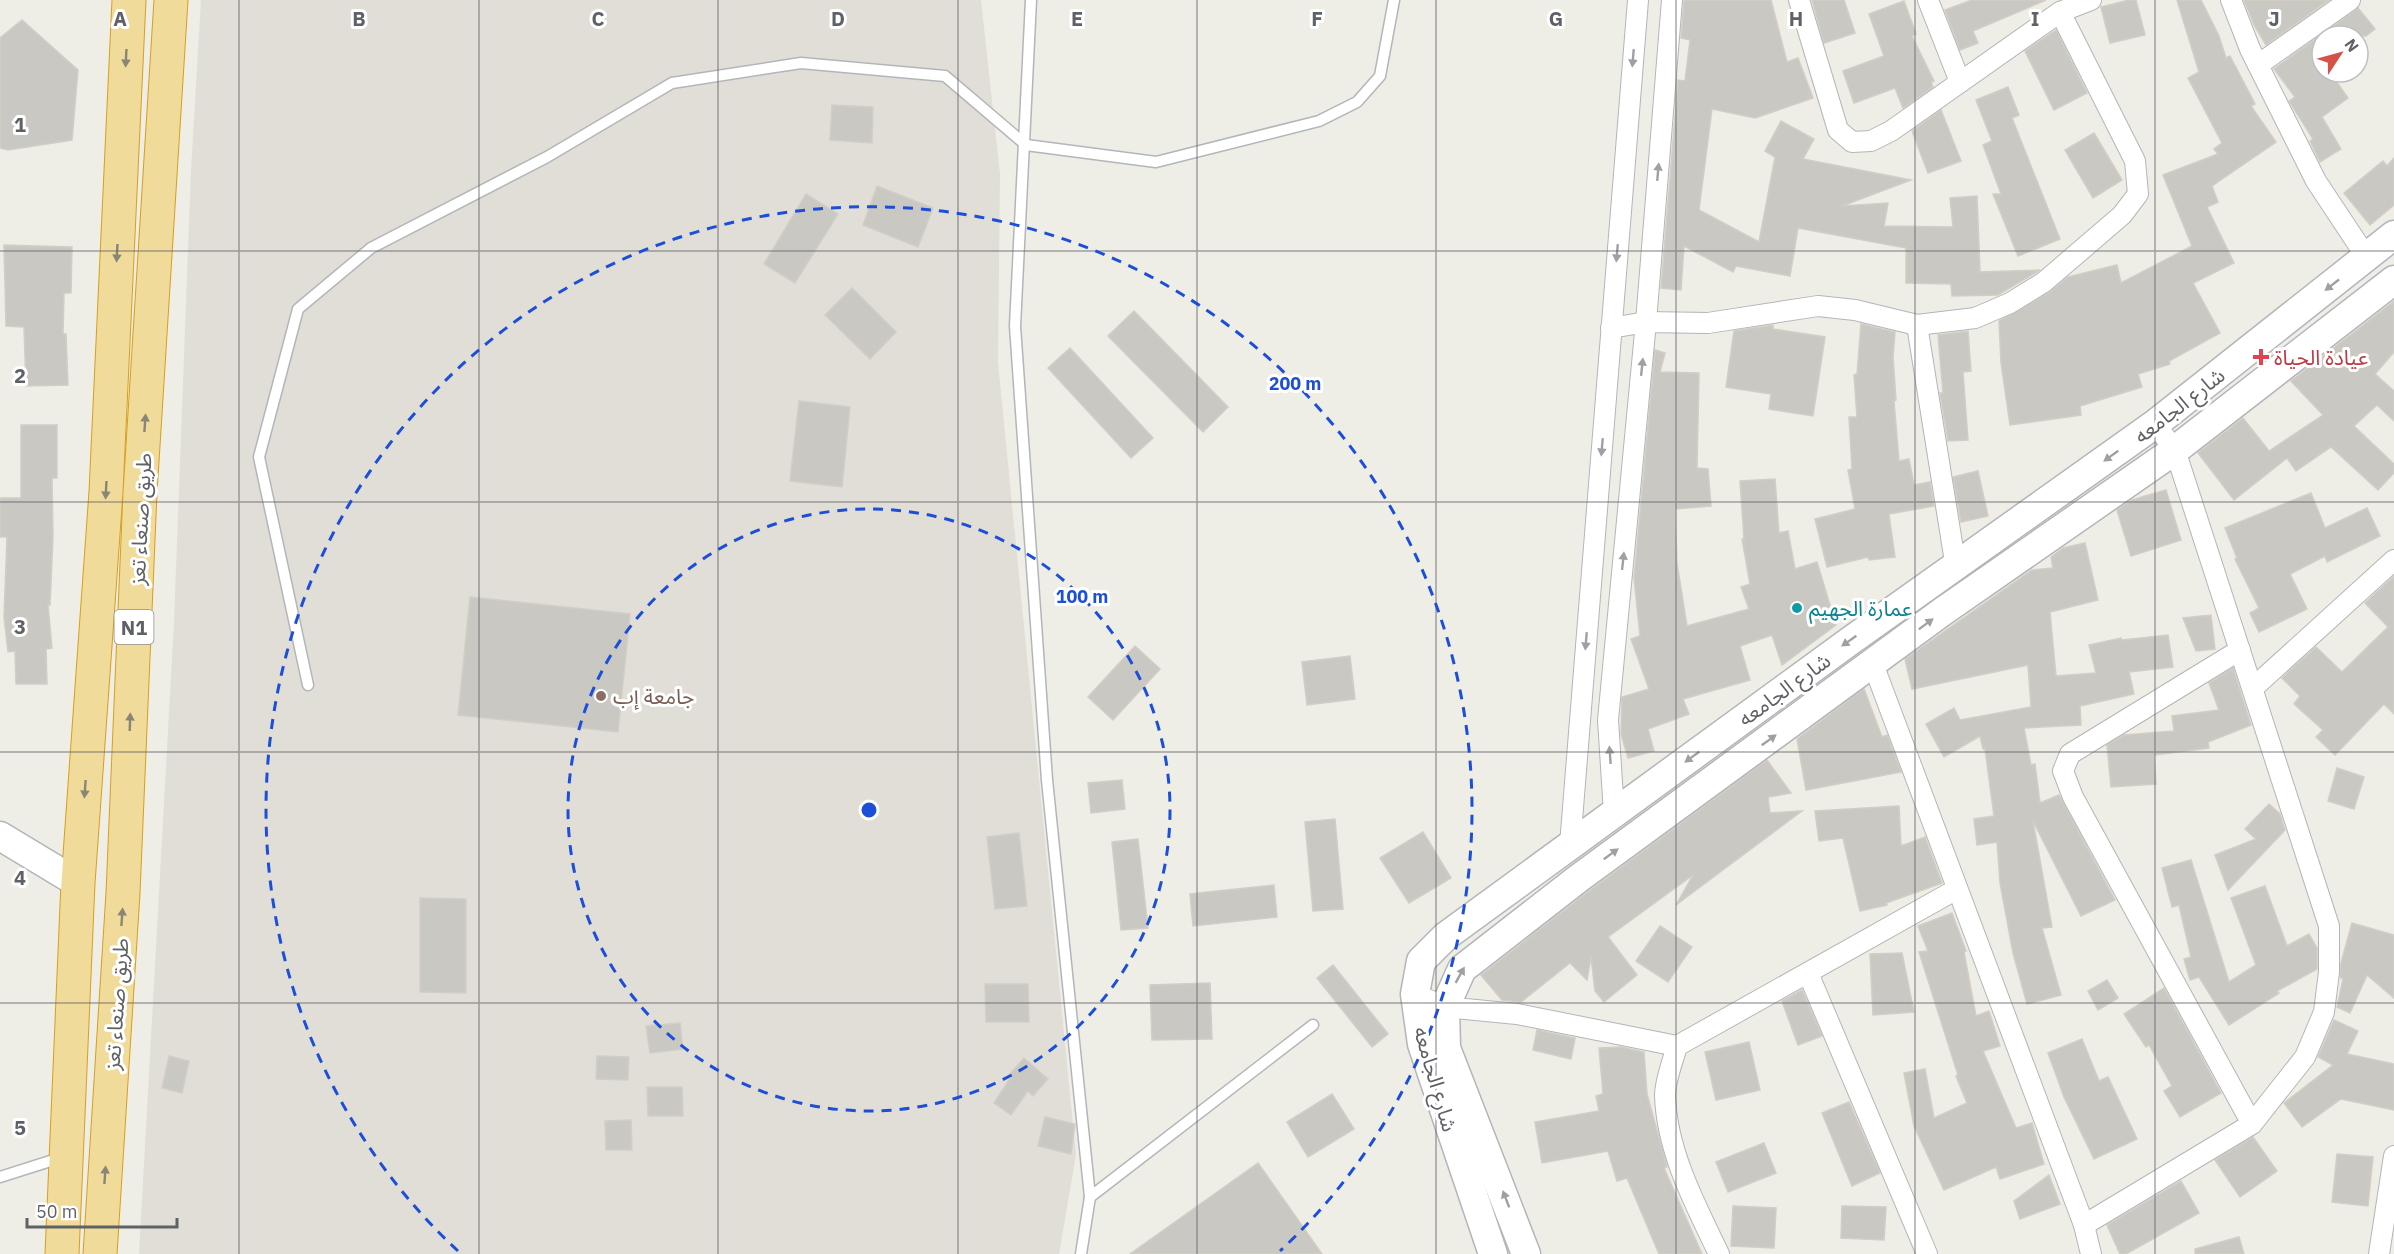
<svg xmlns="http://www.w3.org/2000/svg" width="2394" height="1254" font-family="'IBM Plex Sans','Noto Sans Arabic',sans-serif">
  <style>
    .education { fill: #e1ded8 }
    .building { fill: #cac8c3; stroke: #d2cec5; stroke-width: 1.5 }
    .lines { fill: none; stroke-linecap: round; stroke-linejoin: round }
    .lane-casing { stroke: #b3b6b9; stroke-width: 13 }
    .street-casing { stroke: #b3b6b9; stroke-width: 22 }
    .secondary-casing { stroke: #b3b5b9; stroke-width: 31 }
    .highway-casing { stroke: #d89f1c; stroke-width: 35 }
    .lane { stroke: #fff; stroke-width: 10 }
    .street { stroke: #fff; stroke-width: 20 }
    .secondary { stroke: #fff; stroke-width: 28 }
    .highway { stroke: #f0db9b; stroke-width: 33 }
    .oneway { fill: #8a8675 }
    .oneway2 { fill: #9ea0a3 }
    .grid { fill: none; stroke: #5e6165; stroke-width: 1.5; stroke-opacity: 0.55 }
    .ring { fill: none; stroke: #1d4ed8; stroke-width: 3; stroke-dasharray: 10 8 }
    .health-dot { fill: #e0444e; stroke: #fff; stroke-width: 2 }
    .culture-dot { fill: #0f9aa8; stroke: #fff; stroke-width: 2 }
    .education-dot { fill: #8d6e63; stroke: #fff; stroke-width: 2 }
    .labels { text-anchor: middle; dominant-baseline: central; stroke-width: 6; stroke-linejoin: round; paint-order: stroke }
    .shield { fill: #fff; stroke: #8e9093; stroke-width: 1.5 }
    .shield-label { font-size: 20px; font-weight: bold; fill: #5e6165 }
    .health-label { font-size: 21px; fill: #be3a42; stroke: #fff; text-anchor: start }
    .street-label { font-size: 21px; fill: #5e6165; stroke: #fff }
    .culture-label { font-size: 21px; fill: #0d838f; stroke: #fff; text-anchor: start }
    .education-label { font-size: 21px; fill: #785e54; stroke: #fff; text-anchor: start }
    .grid-label { font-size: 20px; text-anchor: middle; font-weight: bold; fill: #5e6165; stroke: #fff; stroke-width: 6; stroke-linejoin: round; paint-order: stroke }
    .centre { fill: #1d4ed8; stroke: #fff; stroke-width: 3 }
    .ring-label { font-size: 18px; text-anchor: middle; font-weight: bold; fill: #1d4ed8; stroke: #fff; stroke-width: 6; stroke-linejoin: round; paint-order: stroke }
  </style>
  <rect width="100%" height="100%" fill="#eeede6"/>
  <path class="education" d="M201,0h780l19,174 -2,188 78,793 -17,99h-920l35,-632 17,-452z"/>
  <g class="building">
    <path d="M1684,0h87l16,62 11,-4 15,40 -58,20 -43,-9 -13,101 60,32 16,-85 -10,-6 16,-30 33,18 -11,20 108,21 -69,26 46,-3 -4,23 69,1 -3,-29 27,-2 3,75 -2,1 62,-2 -42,25 -46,1 -1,-12 -45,-1v-35l-108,-20 -8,48 -54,-10 -3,6 -49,-26 -3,44 -20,-2 17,-208 7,1 5,-41 -9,-2z"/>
    <path d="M1812,0h32l11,33 -31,10z"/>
    <path d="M1972,0h74l-73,31 5,12 -18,7 -15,-40z"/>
    <path d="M2129,0h7l9,35 -35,8 -9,-36z"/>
    <path d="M2177,0h24l18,36 7,22 4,-2 25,48 -4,2 25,36 -64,44 6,16 -11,5 27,56 -41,20 27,50 -51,28 1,3 -32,10 4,13 -62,19 1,9 -71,10 -9,-62 -2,-42 51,-29 18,-15 49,-12 4,18 71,-37 -29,-71 55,-21 -4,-5 8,-6 -34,-65 11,-6z"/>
    <path d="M2244,0h85l-63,45 -12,-20z"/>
    <path d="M1904,1l12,33 -4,2 22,45 -3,1 2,5 -30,21 -8,-20 -41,15 -11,-32 41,-15 -15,-42z"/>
    <path d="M2358,8l17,21 -9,7h-44v36h8l18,26 -26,19 19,32 -21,13 -10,-21 3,-2 -24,-38 6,-4 -21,-28z"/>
    <path d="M22,20l56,50 -6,70 -64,10 -8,-2v-110z"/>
    <path d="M2056,30l31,63 -33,17 -29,-59z"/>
    <path d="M2008,87l11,28 -7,3 48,121 -42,17 -25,-62h8l-18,-49 9,-4 -16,-41z"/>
    <path d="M832,105l41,2 -1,36 -42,-3z"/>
    <path d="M1941,110l20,51 -33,12 -16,-42z"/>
    <path d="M2094,133l28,47 -29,18 -28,-48z"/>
    <path d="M2394,158v47l-24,20 -26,-32 39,-32 4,5z"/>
    <path d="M877,186l56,22 -15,39 -55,-22z"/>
    <path d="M806,194l32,20 -43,69 -31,-19z"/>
    <path d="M4,245l68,2 -1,46h-7l-1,41h3l2,51 -42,1 -2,-59 -18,-1z"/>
    <path d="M852,288l44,44 -26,27 -45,-44z"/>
    <path d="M2394,301v51l-19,22 19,17v30l-17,-16 -23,21 40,38v9l-16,17 -47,-43 -35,24 -9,-13 -53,42 -36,-47 45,-35 26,33 54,-36 -32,-34z"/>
    <path d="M1134,311l94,96 -25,25 -95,-96z"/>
    <path d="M1861,324l34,8 -2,25 3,43 -2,1 5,60 10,-2 5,26 16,-3 4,24 -45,8 6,43 -26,3 -1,-3 -41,10 -12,-48 40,-10 -7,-39 4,-1 -3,-52h8l-3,-42 3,-1z"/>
    <path d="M1773,325v4l52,8 -12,79 -44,-7 2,-15 -45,-7 8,-56z"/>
    <path d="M1968,331l3,40 -8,1 5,68 -20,1 -8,-48h3l-5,-58z"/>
    <path d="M1070,348l83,90 -22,20 -83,-90z"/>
    <path d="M1655,350l10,3 -5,19 39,1 -2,95 11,1 3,37 -36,3 2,54 10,63 62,-17 -8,-22 9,-3 -8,-45h2l-4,-58 35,-2 4,54 9,-2 7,38 22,-7 19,63 -54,40 -10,-30 -32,11 10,34 -67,19 6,15 -41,15 6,22 -26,7 -7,-24 1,-37 27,-8 -18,-50 9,-3 -6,-58z"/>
    <path d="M799,401l51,6 -8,80 -52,-6z"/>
    <path d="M21,425h36v53h-5l1,58 -3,69h-2l4,43 -6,1 1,35h-31l-1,-33 -7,1 -4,-35 3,-80h-7v-39h21z"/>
    <path d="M1978,471l10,45 -27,6 -8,-45z"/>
    <path d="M2166,490l15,50 -50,16 -14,-46 15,-10z"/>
    <path d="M2311,493l14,35 42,-20 13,28 -53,26 -2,-6 -35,18 17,35 -48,23 -9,-19 9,-5 -24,-49 2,-1 -12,-30z"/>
    <path d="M2085,543l13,57 -48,12 6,64 40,-3 -7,-28 32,-7 1,2 46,-5 5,32 -44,5 5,22 -54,12 1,19 -57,3 7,37 4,-1 5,39 19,-8 56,105 -34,16 -48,-95 19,106 -10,1 19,67 -34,9 -14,-51 -13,-70 -3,-41 -20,3 -3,-26 20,-3 -9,-67h-2l-3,-13 -36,21 -18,-33 28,-16 6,12 71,-13 -3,-42 -116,24 -7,-30 127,-89 21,-2 -2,-11 12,-9z"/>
    <path d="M2394,576v138l-10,-10 -49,51 -19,-18 7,-7 -29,-26 6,-8 -18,-18 34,-31 26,25 46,-45 -23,-24z"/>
    <path d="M470,597l160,17 -12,118 -160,-17z"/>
    <path d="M2211,615l4,34 -19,2 -13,-33z"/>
    <path d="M1135,646l25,23 -47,51 -25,-23z"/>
    <path d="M1350,656l5,43 -48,6 -5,-43z"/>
    <path d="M2233,668l18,57 -43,17 1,6 -55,7 2,29 -45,3 -4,-42 17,-10 50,-4 -2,-15 47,-6 -10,-27z"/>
    <path d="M1864,689l18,48 5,-2 14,37 -95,18 -9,-51z"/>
    <path d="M1767,760l24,33 -23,4 2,16 32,-2 -126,94 17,-30 -85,62 29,38 -33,27 -9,-11 -4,-34 -4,23 -17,-17 -49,39 -19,-2 -21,-25 108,-84z"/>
    <path d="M2337,768l27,9 -10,32 -26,-8z"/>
    <path d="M1122,780l3,29 -34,4 -3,-30z"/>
    <path d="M2269,804l11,10 5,16 -57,60 -13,-35 41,-16 -11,-10z"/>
    <path d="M1899,806l2,40 24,-9 17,46 -56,20 1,2 -27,6 -17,-73 -24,3 -4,-30z"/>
    <path d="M1335,819l8,90 -30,2 -8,-89z"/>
    <path d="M1423,832l28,46 -42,25 -29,-45z"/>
    <path d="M1019,833l8,73 -32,3 -8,-72z"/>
    <path d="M1138,839l10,89 -27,2 -9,-88z"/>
    <path d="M2191,860l38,122 27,-17 -25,-67 34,-12 22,60 22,-12 8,14v21l-40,22 2,2 -50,32 -30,-48 -9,3 -6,-21 7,-2 -12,-52 -7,2 -10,-39z"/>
    <path d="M1274,885l3,32 -84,9 -3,-32z"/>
    <path d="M420,898l46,1v94l-46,-1z"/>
    <path d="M1952,913l14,38 -2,1 12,64 13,-5 11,35 -17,5 33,77 16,-5 12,41 -44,15 -4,-12 -52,23 -30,-64 -10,-53 21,-4 9,49 33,-15 -11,-27 2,-1 -39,-123 9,-1 -10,-25z"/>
    <path d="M2352,923l42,12v63l-27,-23 -17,38 -13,-6 6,-28 -3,-2 1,-14z"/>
    <path d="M1660,926l32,21 -24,35 -32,-21z"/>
    <path d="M1902,953l12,59 -41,3 -3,-61z"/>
    <path d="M1333,965l55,69 -16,13 -55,-69z"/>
    <path d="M2107,980l11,18 -20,12 -10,-19z"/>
    <path d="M1210,983l2,56 -60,1 -2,-55z"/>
    <path d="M985,984h43l1,38h-43z"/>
    <path d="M2164,988l57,105 -41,24 -16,-26 8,-5 -23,-41 -3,2 -22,-33z"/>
    <path d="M1802,990l20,46 -24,9 -16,-44z"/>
    <path d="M2334,1020l24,11 -11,23 47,10v46l-53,-11 -39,28 -18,-24 49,-38 -15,-8z"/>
    <path d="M680,1023l3,26 -33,4 -4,-27z"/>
    <path d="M1537,1030l38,8 -4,21 -38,-9z"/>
    <path d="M2082,1039l17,42 9,-4 29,62 -43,20 -30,-62 -16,-44z"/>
    <path d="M1749,1042l11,48 -44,10 -11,-48z"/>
    <path d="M1621,1047l23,5 3,42 20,73 -3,1 38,86h-43l-32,-76 -10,3 -9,-30 -66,12 -7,-41 64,-11 -3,-15 7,-2 -4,-46z"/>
    <path d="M169,1056l20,5 -7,32 -20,-5z"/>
    <path d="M597,1056l32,1 -1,23 -32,-1z"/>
    <path d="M1024,1058l24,21 -15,17 -5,-5 -17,24 -17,-12 17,-26 -2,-2z"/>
    <path d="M647,1087h35l1,29h-35z"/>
    <path d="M1332,1094l22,35 -46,28 -21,-35z"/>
    <path d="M1849,1102l31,71 -28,13 -30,-73z"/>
    <path d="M1045,1117l30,7 -4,30 -33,-8z"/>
    <path d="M631,1120l1,30h-26l-1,-29z"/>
    <path d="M2253,1137l24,34 -37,26 -25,-37z"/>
    <path d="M1764,1143l12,30 -48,19 -12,-30z"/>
    <path d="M2337,1154l36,3 -5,49 -36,-4z"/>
    <path d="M1258,1163l64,91h-192z"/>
    <path d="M2049,1175l11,29 -40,15 -6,-18z"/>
    <path d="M2181,1181l18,32 -73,41h-6l-13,-29z"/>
    <path d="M1733,1206l43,2 -2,40 -43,-2z"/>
    <path d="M1842,1206l44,1 -2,33 -43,-2z"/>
    <path d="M2239,1237l5,17h-49v-5z"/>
  </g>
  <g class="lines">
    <g class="lane-casing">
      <g id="lane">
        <path d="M1031,0l-16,326 32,454 43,417 -9,57"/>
        <path d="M308,685l-49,-228 39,-148 73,-61 176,-91 125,-74 129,-20 144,13 81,69 130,17 163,-41 38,-19 23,-26 14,-76"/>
        <path d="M0,1177l63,-20"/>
        <path d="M1090,1197l223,-172"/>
      </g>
    </g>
    <g class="street-casing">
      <g id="street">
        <path d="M1799,0l39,130 14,12 19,-1 20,-10 169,-119 31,-12"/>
        <path d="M1928,0l32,82"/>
        <path d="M2231,0l19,49 66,132 51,77"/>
        <path d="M2258,65l92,-65"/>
        <path d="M1917,325l39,243"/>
        <path d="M1611,328l35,-6 62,1 110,-17 37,4 62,15 58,-7 35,-15 34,-21 78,-67 16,-21 -3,-33 -75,-149"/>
        <path d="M2240,650l-170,104 -7,17 10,26 179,327"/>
        <path d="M1873,664l211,561 7,29"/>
        <path d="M2253,688l141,-128"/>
        <path d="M1614,813l-6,-93 38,-398 26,-322"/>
        <path d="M1570,845l68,-845"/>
        <path d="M1808,973l119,281"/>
        <path d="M1415,994l30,13 72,7 160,32 280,-157"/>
        <path d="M1677,1046c-4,15 -12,34 -12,50 2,56 30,108 54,158"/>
        <path d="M2084,1225l168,-101 53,-67 19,-45 5,-40v-46l-154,-476 -20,-26"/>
        <path d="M2379,1254l15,-98"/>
      </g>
    </g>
    <g class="secondary-casing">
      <g id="secondary">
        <path d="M0,836l78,47"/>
        <path d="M1493,1254l-71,-210 -7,-50 6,-33 25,-25 404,-295 305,-217 239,-189"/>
        <path d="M1526,1254l-80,-206 -1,-41 17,-38 117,-91 363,-266 233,-162 219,-170"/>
      </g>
    </g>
    <g class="highway-casing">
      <g id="highway">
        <path d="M62,1254l16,-371 28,-391 23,-492"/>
        <path d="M100,1254l23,-361 17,-400 31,-493"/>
      </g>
    </g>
    <use href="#lane" class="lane"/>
    <use href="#street" class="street"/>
    <use href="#secondary" class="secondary"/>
    <use href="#highway" class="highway"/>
  </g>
  <defs><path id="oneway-solid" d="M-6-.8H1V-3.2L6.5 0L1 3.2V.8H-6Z" transform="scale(1.5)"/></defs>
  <g class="oneway">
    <use href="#oneway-solid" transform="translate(126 58) rotate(93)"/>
    <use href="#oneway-solid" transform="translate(117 253) rotate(93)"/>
    <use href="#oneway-solid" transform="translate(145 423) rotate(-86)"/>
    <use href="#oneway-solid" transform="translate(106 490) rotate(93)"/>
    <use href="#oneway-solid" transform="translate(130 722) rotate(-88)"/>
    <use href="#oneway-solid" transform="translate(85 789) rotate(94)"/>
    <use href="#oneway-solid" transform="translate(122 917) rotate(-86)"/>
    <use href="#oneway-solid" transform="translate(105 1175) rotate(-86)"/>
  </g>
  <g class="oneway2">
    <use href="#oneway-solid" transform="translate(1633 58) rotate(95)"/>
    <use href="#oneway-solid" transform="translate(1658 172) rotate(-85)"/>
    <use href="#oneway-solid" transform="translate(1617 253) rotate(95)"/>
    <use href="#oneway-solid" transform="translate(2332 285) rotate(142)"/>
    <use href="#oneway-solid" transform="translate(1642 367) rotate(-84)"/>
    <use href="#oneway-solid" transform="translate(1602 447) rotate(95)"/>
    <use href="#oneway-solid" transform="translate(2111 456) rotate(144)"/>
    <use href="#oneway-solid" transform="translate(1623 561) rotate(-84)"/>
    <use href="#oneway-solid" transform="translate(1926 624) rotate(-37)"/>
    <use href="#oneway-solid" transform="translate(1586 641) rotate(95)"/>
    <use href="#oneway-solid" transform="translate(1849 641) rotate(145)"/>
    <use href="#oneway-solid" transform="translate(1769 740) rotate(-36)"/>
    <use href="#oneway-solid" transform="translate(1610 755) rotate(-94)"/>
    <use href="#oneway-solid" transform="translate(1692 757) rotate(144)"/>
    <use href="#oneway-solid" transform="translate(1611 854) rotate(-36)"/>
    <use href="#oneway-solid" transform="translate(1460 975) rotate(-61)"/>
    <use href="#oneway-solid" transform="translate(1506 1199) rotate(-111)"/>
  </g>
  <path class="grid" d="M239,0v1254M479,0v1254M718,0v1254M958,0v1254M1197,0v1254M1436,0v1254M1676,0v1254M1915,0v1254M2155,0v1254M0,251h2394M0,502h2394M0,752h2394M0,1003h2394"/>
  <g class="ring">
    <circle cx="869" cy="810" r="301"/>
    <path d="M458 1251A603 603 0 1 1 1280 1251"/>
  </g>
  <path class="health-dot" d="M2258 348h6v6h6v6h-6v6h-6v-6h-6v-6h6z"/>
  <circle class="culture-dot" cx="1797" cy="608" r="6"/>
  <circle class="education-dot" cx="601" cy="696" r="6"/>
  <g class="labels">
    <rect class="shield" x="114.5" y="610" width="39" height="34" rx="4.5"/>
    <g class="shield-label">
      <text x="134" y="627">N1</text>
    </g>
    <g class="health-label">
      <text x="2274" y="357">عيادة الحياة</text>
    </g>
    <g class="street-label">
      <text transform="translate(2179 405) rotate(-38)">شارع الجامعه</text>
      <text transform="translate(140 519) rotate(-87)">طريق صنعاء تعز</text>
      <text transform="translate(1784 689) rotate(-36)">شارع الجامعه</text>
      <text transform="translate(116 1004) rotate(-86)">طريق صنعاء تعز</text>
      <text transform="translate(1436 1079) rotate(74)">شارع الجامعه</text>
    </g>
    <g class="culture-label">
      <text x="1809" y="608">عمارة الجهيم</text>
    </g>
    <g class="education-label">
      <text x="613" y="696">جامعة إب</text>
    </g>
  </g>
  <g class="grid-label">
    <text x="120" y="26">A</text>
    <text x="359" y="26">B</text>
    <text x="598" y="26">C</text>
    <text x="838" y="26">D</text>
    <text x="1077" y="26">E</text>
    <text x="1317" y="26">F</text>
    <text x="1556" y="26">G</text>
    <text x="1796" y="26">H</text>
    <text x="2035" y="26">I</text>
    <text x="2274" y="26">J</text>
    <text x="20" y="132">1</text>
    <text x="20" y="383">2</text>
    <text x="20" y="634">3</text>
    <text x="20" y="885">4</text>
    <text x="20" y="1135">5</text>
  </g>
  <circle cx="869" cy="810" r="9" class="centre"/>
  <g class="ring-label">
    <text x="1295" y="390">200 m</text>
    <text x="1082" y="603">100 m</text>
  </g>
  <g transform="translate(2340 54) rotate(54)"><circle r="28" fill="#ffffff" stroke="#bfc0c1" stroke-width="1.5"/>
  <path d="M0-4.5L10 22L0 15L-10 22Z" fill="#d45346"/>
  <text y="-9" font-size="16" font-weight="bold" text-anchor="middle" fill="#5e6165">N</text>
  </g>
  <path d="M27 1218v9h150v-9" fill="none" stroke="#5e6165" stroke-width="3"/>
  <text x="36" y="1218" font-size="18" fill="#5e6165" stroke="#ffffff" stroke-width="4.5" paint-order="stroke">50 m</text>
</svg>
